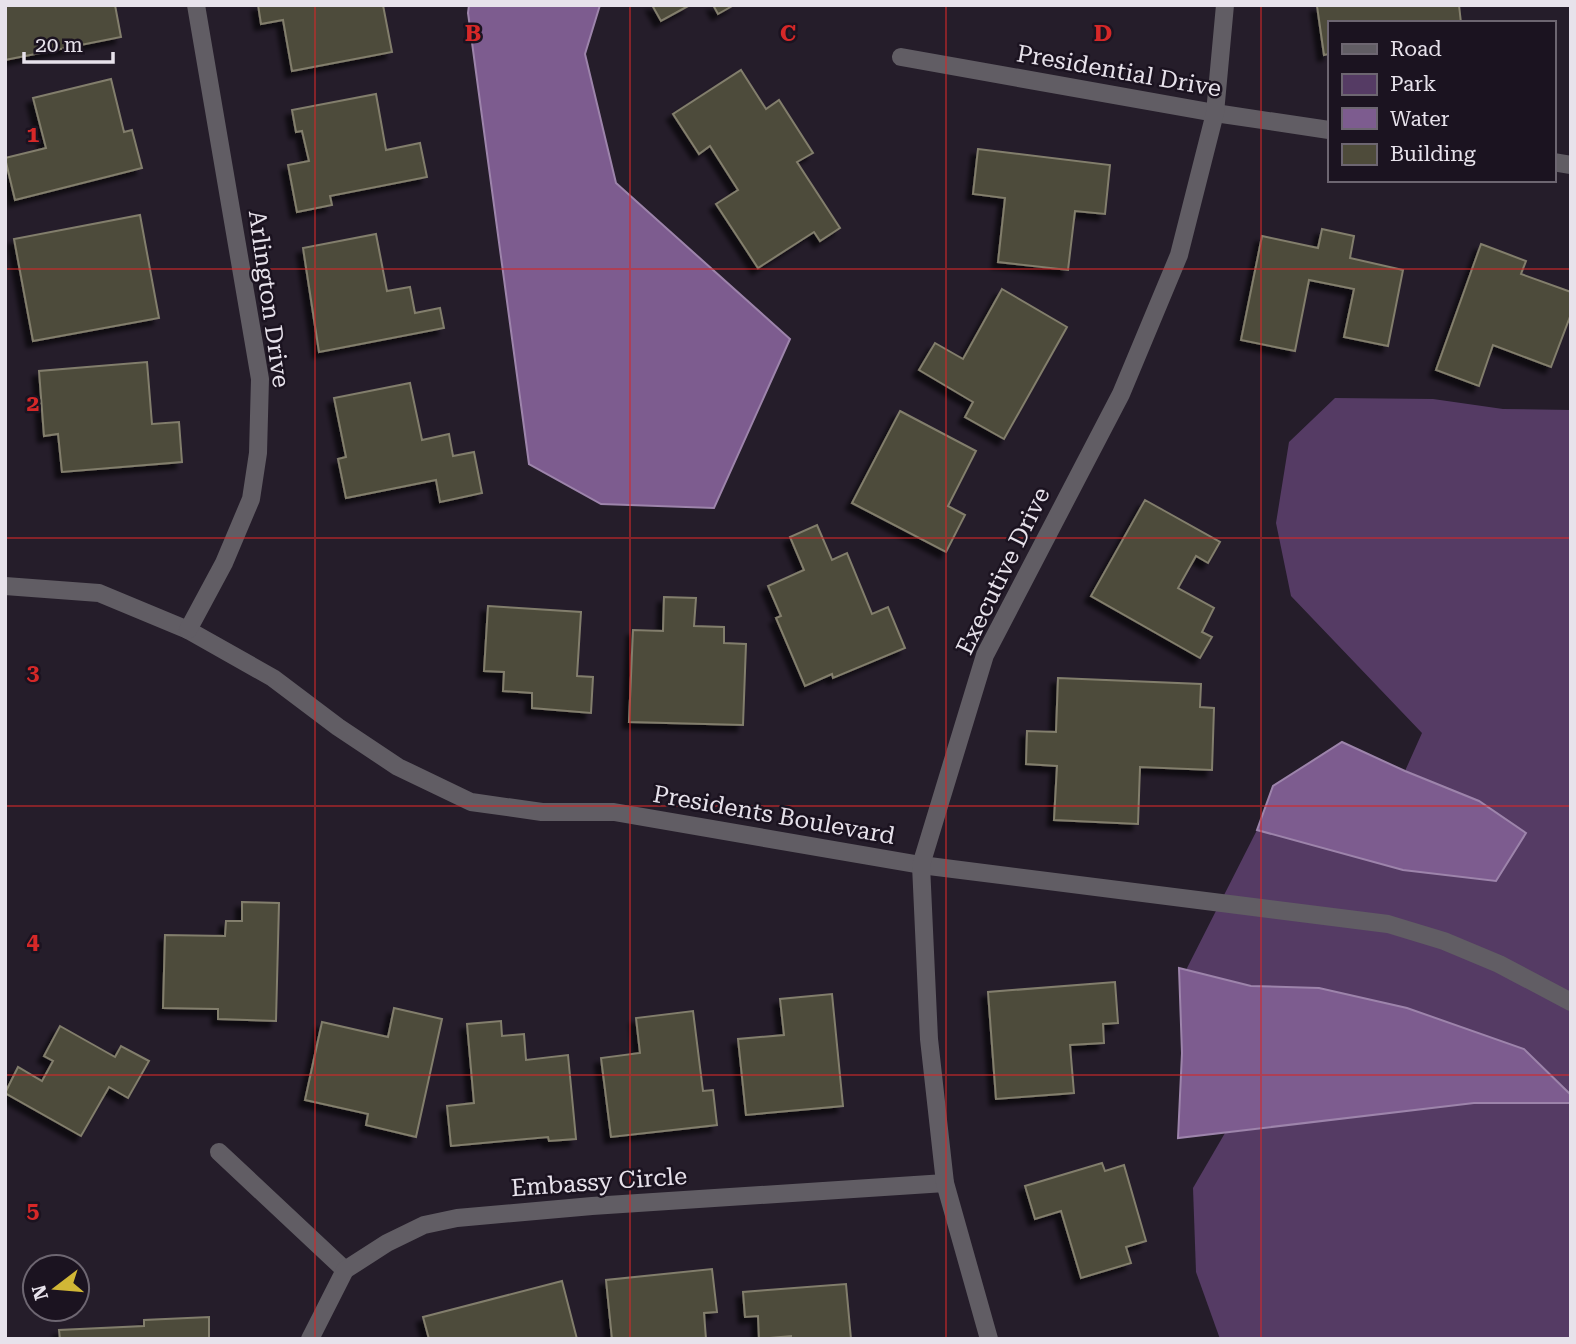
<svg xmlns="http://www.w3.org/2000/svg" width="1576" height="1344" font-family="'Roboto Serif',serif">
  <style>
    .green { fill: #553b64 }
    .water { fill: #7d5c8f; stroke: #9d84ab; stroke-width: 2 }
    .building { fill: #4e4b3a; stroke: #827e6c; stroke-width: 2; filter: url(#shadow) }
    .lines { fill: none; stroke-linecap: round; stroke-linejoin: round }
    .minor { stroke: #615d64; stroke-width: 18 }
    .grid { fill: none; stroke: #d62828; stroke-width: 2; stroke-opacity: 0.55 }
    .labels { text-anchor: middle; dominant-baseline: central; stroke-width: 5; stroke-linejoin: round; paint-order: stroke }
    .street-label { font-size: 24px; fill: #e7e2eb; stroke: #1b1320 }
    .grid-label { font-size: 23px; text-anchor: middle; font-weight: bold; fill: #d62828; stroke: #1b1320; stroke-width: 5; stroke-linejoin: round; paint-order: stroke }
  </style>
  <defs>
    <filter id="shadow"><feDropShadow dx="-6" dy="6" stdDeviation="2" flood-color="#0009"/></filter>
  </defs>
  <rect width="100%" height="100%" fill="#251d2a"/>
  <g class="green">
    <path d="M1335,398l98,1 70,10 68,1v685l-47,-46 -117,-41 -88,-20 -68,-2 -65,-16 71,-140 146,40 76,-69 -74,-30 17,-38 -131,-137 -15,-73 13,-81z"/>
    <path d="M1474,1103h97v236h-351l-24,-67 -3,-84 32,-55z"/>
  </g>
  <g class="water">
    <path d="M469,5h131l-15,49 31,129 174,156 -76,169 -113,-4 -72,-40 -61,-451z"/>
    <path d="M1342,742l63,29 74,30 47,32 -30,48 -93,-11 -146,-40 16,-44z"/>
    <path d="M1179,968l72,18 68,2 88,20 117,41 47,46v8h-97l-296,35 4,-85z"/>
  </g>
  <g class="building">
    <path d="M5,5h110l6,32 -116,23z"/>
    <path d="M258,5h125l9,47 -100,19 -9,-51 -22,4z"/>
    <path d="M652,5h38l-29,16z"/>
    <path d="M713,5h21l-16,9z"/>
    <path d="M1459,5l2,18h-132v31l-5,1 -7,-49z"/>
    <path d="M741,70l25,39 13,-9 34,53 -16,9 43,66 -20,13 -6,-9 -56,36 -42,-64 22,-14 -28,-44 -11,8 -26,-40z"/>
    <path d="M111,79l13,53 8,-2 10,38 -127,32 -10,-42 41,-10 -13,-50z"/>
    <path d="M376,94l10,56 34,-7 7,34 -97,19 2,9 -35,7 -9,-47 21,-4 -7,-30 -6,1 -4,-22z"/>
    <path d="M978,149l132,16 -5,49 -30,-3 -7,59 -70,-8 7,-64 -32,-4z"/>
    <path d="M140,215l19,103 -126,23 -19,-102z"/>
    <path d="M1322,229l32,7 -4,22 53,12 -15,76 -44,-9 10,-48 -45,-9 -14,71 -54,-11 21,-104 56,12z"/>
    <path d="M376,234l11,57 23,-4 5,26 25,-5 4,20 -125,24 -16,-104z"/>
    <path d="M1481,244l45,17 -5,13 50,18v22l-20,53 -58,-22 -14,41 -43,-16z"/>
    <path d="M1002,289l65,38 -63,112 -39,-22 8,-15 -54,-32 16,-27 28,16z"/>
    <path d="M147,362l5,62 27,-2 3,40 -120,10 -4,-38 -14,2 -5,-65z"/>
    <path d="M410,383l12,57 27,-6 4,22 21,-4 8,41 -42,9 -4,-22 -90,18 -8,-39 8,-2 -12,-59z"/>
    <path d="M900,411l76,40 -28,55 17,9 -19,37 -94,-49z"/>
    <path d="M1145,500l75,42 -12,21 -12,-7 -18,32 36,20 -12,24 10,5 -12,21 -109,-62z"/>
    <path d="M817,525l15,35 15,-7 25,61 16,-7 17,41 -72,30 -1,-4 -27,12 -29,-68 5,-2 -13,-30 36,-16 -14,-33z"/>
    <path d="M664,597l32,1 -2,28 30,1v16l22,1 -3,81 -114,-3 4,-92 30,1z"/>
    <path d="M488,606l93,6 -4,64 16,1 -2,36 -59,-5v-15l-29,-2 1,-19 -20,-1z"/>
    <path d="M1058,678l143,6 -1,23 14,1 -2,62 -72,-3 -2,57 -84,-4 3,-54 -31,-2 1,-33 29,1z"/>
    <path d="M242,902l37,1 -3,118 -58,-2v-10l-55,-1 2,-73 60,1 1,-15h16z"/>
    <path d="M1115,982l3,41 -15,1 1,19 -34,2 4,48 -78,6 -8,-107z"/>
    <path d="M832,994l11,112 -97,9 -8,-76 46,-4 -4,-36z"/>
    <path d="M394,1008l48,11 -26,118 -50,-12 2,-11 -63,-14 17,-78 66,15z"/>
    <path d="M693,1011l10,80 10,-1 4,35 -106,12 -10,-79 39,-5 -4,-35z"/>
    <path d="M501,1021l1,15 22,-2 2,26 42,-5 8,84 -27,2 -1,-4 -97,9 -4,-40 27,-3 -7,-79z"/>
    <path d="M60,1026l55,31 6,-11 28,15 -21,37 -19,-11 -28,49 -76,-43 13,-26 24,14 11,-20 -9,-5z"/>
    <path d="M1102,1163l3,8 19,-6 22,76 -20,6 5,16 -50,15 -20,-67 -26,8 -10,-33z"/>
    <path d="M712,1269l5,43 -13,1 2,26h-94l-6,-59z"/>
    <path d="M562,1281l15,58h-148l-6,-22z"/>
    <path d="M846,1284l5,55h-60v-3l-32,3 -1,-23 -13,1 -2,-25z"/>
    <path d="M209,1317v22h-149l-1,-9 85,-4v-6z"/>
  </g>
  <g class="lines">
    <g class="minor">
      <path d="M901,57l314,56 114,17"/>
      <path d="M1553,162l18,3"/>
      <path d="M5,586l94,7 89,37 85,48 65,49 60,40 73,35 71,10h72l307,53 467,59 56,17 55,23 72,38"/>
      <path d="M188,630l36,-67 27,-64 7,-46 2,-74 -64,-374"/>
      <path d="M219,1152l126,118"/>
      <path d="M310,1339l35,-69 42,-27 37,-18 33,-7 135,-12 353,-23"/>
      <path d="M989,1339l-44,-156 -16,-144 -8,-174 64,-210 136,-261 58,-139 36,-142 10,-108"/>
    </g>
  </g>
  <path class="grid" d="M315,5v1334M630,5v1334M946,5v1334M1261,5v1334M5,269h1566M5,538h1566M5,806h1566M5,1075h1566"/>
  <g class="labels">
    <g class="street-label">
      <text transform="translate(1119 71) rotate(10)">Presidential Drive</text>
      <text transform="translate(269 299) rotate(82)">Arlington Drive</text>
      <text transform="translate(1003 571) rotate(-64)">Executive Drive</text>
      <text transform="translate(774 815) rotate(10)">Presidents Boulevard</text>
      <text transform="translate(599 1182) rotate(-4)">Embassy Circle</text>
    </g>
  </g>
  <g class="grid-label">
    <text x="473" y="41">B</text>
    <text x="788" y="41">C</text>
    <text x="1103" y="41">D</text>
    <text x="33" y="142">1</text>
    <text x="33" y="411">2</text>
    <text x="33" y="680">3</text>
    <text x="33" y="949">4</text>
    <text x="33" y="1218">5</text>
  </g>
  <rect width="1576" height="1344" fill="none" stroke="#e7e2eb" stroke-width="14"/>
  <rect x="1328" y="21" width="228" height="161" fill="#1b1320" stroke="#6d6671" stroke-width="2"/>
  <rect x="1342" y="44" width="35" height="10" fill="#615d64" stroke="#6d6671" stroke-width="2"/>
  <text x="1390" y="56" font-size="21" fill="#e7e2eb">Road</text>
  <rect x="1342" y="74" width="35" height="21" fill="#553b64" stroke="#6d6671" stroke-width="2"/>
  <text x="1390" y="91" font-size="21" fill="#e7e2eb">Park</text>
  <rect x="1342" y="108" width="35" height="21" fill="#7d5c8f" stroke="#6d6671" stroke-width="2"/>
  <text x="1390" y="126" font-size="21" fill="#e7e2eb">Water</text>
  <rect x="1342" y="144" width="35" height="21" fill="#4e4b3a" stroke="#6d6671" stroke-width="2"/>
  <text x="1390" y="161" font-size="21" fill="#e7e2eb">Building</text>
  <g transform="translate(56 1288) rotate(254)"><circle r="33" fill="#1b1320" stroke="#6d6671" stroke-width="2"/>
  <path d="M0-5L12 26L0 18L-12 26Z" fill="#d1b736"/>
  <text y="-10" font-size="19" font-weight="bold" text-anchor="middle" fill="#e7e2eb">N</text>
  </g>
  <path d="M24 52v10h89v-10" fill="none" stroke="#e7e2eb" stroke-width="3.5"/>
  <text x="35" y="52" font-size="21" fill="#e7e2eb" stroke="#1b1320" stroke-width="5" paint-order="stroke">20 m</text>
</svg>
